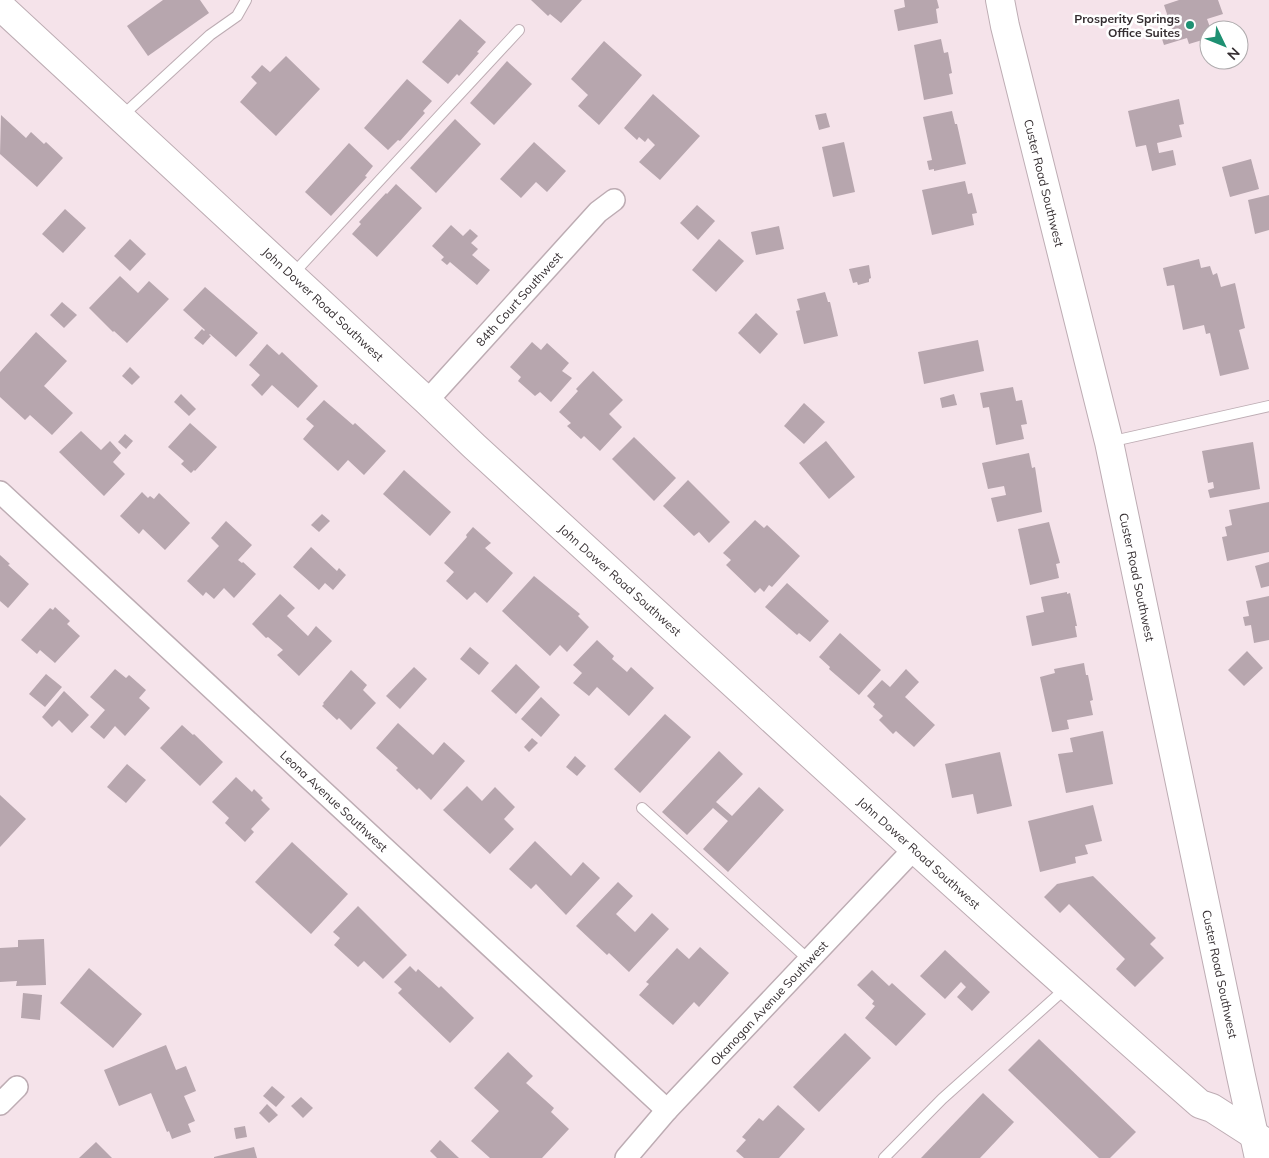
<svg xmlns="http://www.w3.org/2000/svg" width="1269" height="1158" font-family="Mulish,sans-serif">
  <style>
    .building { fill: #b7a6ae }
    .lines { fill: none; stroke-linecap: round; stroke-linejoin: round }
    .lane-casing { stroke: #bdacb3; stroke-width: 12 }
    .street-casing { stroke: #bdacb3; stroke-width: 24 }
    .secondary-casing { stroke: #bdacb3; stroke-width: 30 }
    .primary-casing { stroke: #bdacb3; stroke-width: 30 }
    .lane { stroke: #fff; stroke-width: 10 }
    .street { stroke: #fff; stroke-width: 21 }
    .secondary { stroke: #fff; stroke-width: 28 }
    .primary { stroke: #fff; stroke-width: 28 }
    .poi-dot { fill: #1e9072; stroke: #fff; stroke-width: 2 }
    .labels { text-anchor: middle; dominant-baseline: central; stroke-width: 5; stroke-linejoin: round; paint-order: stroke }
    .poi-label { font-size: 12px; font-weight: bold; fill: #352e31; stroke: #fff; text-anchor: end }
    .street-label { font-size: 12px; fill: #352e31; stroke: #fff }
  </style>
  <rect width="100%" height="100%" fill="#f5e3ea"/>
  <g class="building">
    <path d="M163,0h37l9,13 -61,43 -21,-30z"/>
    <path d="M531,0h51l-21,23 -11,-9 -2,2z"/>
    <path d="M904,0h33l2,8 -3,1 2,14 -40,8 -4,-21 11,-3z"/>
    <path d="M1179,0h39l5,14 -16,5 4,11h-2v8l-20,6 -2,-6 -23,7 -3,-9 12,-4 -9,-27z"/>
    <path d="M460,19l26,23 -9,10 2,1 -20,23 -2,-2 -9,10 -26,-22z"/>
    <path d="M941,39l3,14 4,-1 4,21 -3,1 4,20 -29,6 -10,-55z"/>
    <path d="M604,41l38,34 -43,50 -21,-19 10,-11 -17,-16z"/>
    <path d="M286,56l34,33 -44,47 -36,-34 17,-19 -6,-6 11,-12 8,7z"/>
    <path d="M507,61l25,23 -38,41 -24,-22z"/>
    <path d="M407,79l25,22 -9,10 2,2 -25,28 -2,-1 -10,10 -24,-22z"/>
    <path d="M653,94l47,42 -40,44 -21,-18 16,-17 -7,-7 -3,4 -6,-5 -2,3 -13,-12z"/>
    <path d="M1179,99l5,25 -5,1 3,12 -25,6 2,10 14,-3 3,15 -24,6 -6,-26 -10,2 -8,-36z"/>
    <path d="M952,111l3,13h2l9,40 -32,7v-2l-5,1 -2,-9 5,-1 -9,-43z"/>
    <path d="M826,113l4,14 -11,3 -4,-15z"/>
    <path d="M1,115l25,23 5,-6 13,12 2,-2 17,16 -26,29 -37,-33z"/>
    <path d="M455,119l26,25 -45,49 -26,-25z"/>
    <path d="M534,142l32,29 -19,21 -11,-10 -15,16 -21,-19z"/>
    <path d="M844,142l11,50 -22,5 -11,-50z"/>
    <path d="M349,143l24,23 -8,10 2,1 -36,39 -26,-24z"/>
    <path d="M1251,159l8,30 -29,8 -8,-30z"/>
    <path d="M965,181l3,13 4,-1 5,20 -5,1 2,11 -42,10 -10,-45z"/>
    <path d="M396,184l26,24 -45,49 -25,-23 9,-10 -2,-2 27,-29 1,1z"/>
    <path d="M1269,195v35l-14,4 -7,-34z"/>
    <path d="M697,205l18,16 -17,19 -18,-17z"/>
    <path d="M65,209l21,19 -23,25 -21,-19z"/>
    <path d="M451,225l12,11 7,-7 8,7 -7,7 7,6 -6,6 18,15 -13,15 -27,-23 -3,3 -6,-5 3,-3 -12,-11z"/>
    <path d="M779,226l5,23 -28,6 -5,-23z"/>
    <path d="M130,239l16,15 -16,17 -16,-15z"/>
    <path d="M719,239l25,22 -28,31 -24,-22z"/>
    <path d="M1199,259l2,9 9,-2 3,9 4,-2 4,14 14,-4 10,45 -6,2 10,39 -29,7 -10,-43 -4,1 -2,-9 -21,5 -9,-45 -7,1 -4,-18z"/>
    <path d="M869,265l2,13 -2,1v3l-11,3 -1,-3 -4,1 -4,-14z"/>
    <path d="M120,276l18,17 11,-12 20,18 -42,44 -13,-12 -1,1 -24,-24z"/>
    <path d="M205,287l53,46 -22,24 -26,-23 -1,1 2,1 -8,9 -9,-7 8,-9 2,2 1,-1 -22,-20z"/>
    <path d="M825,292l3,10h2l8,34 -34,8 -8,-33 4,-1 -3,-11z"/>
    <path d="M62,302l15,13 -13,13 -14,-13z"/>
    <path d="M756,313l22,21 -18,20 -22,-21z"/>
    <path d="M36,332l31,29 -23,25 29,27 -21,22 -22,-20 -5,5 -25,-23v-25z"/>
    <path d="M978,340l6,31 -60,13 -6,-32z"/>
    <path d="M532,342l9,8 6,-7 22,20 -7,8 10,7 -21,24 -11,-10 -5,4 -17,-15 3,-4 -11,-10z"/>
    <path d="M267,344l12,11 3,-3 36,34 -20,22 -26,-23 -10,11 -11,-11 9,-10 -11,-10z"/>
    <path d="M130,367l10,10 -8,8 -10,-9z"/>
    <path d="M593,371l30,29 -14,14 13,13 -22,24 -16,-15 -3,3 -14,-13 4,-3 -12,-11 19,-21 -2,-2z"/>
    <path d="M1013,387l3,14 6,-1 5,24 -6,1 3,14 -28,6 -7,-38 -6,1 -3,-15z"/>
    <path d="M181,394l15,15 -7,7 -15,-14z"/>
    <path d="M954,394l3,11 -15,3 -2,-10z"/>
    <path d="M324,400l29,25 2,-2 31,28 -22,24 -16,-15 -10,11 -35,-32 11,-13 -8,-7z"/>
    <path d="M804,403l21,19 -21,22 -20,-18z"/>
    <path d="M190,423l27,24 -22,24 -1,-1 -3,3 -10,-9 3,-3 -16,-14z"/>
    <path d="M81,431l20,19 9,-9 11,12 -8,9 12,12 -21,22 -45,-44z"/>
    <path d="M125,434l8,7 -7,8 -8,-7z"/>
    <path d="M634,437l42,41 -22,23 -42,-42z"/>
    <path d="M826,441l29,36 -26,22 -30,-36z"/>
    <path d="M1253,442l7,47 -50,9 -2,-8 6,-2 -1,-6 -5,1 -6,-32z"/>
    <path d="M1029,453l3,15 3,-1 7,45 -45,10 -6,-24 15,-3 -2,-9 -16,3 -6,-26z"/>
    <path d="M404,470l47,42 -21,24 -47,-42z"/>
    <path d="M688,480l42,42 -21,21 -10,-11 -5,4 -31,-30z"/>
    <path d="M142,492l6,6 2,-2 4,3 5,-6 31,30 -25,27 -22,-21 -4,5 -19,-18z"/>
    <path d="M1269,502v50l-42,9 -5,-24 5,-1 -2,-9 7,-2 -3,-15z"/>
    <path d="M322,514l8,7 -11,11 -8,-7z"/>
    <path d="M755,520l9,8 3,-3 33,31 -28,31 -3,-2 -5,7 -4,-4 -5,5 -29,-28 5,-5 -8,-7z"/>
    <path d="M226,521l26,24 -14,15 4,3 1,-1 13,12 -22,24 -10,-10 -10,11 -8,-7 -3,4 -16,-15 32,-35 -8,-8z"/>
    <path d="M1049,522l11,41 -4,1 3,14 -29,7 -12,-56z"/>
    <path d="M473,527l18,16 -6,5 28,25 -26,30 -12,-11 -8,8 -21,-19 8,-9 -10,-9 23,-26 -1,-2z"/>
    <path d="M311,547l26,24 2,-3 7,7 -13,15 -8,-7 -6,7 -26,-23z"/>
    <path d="M0,555l10,9 -2,1 21,19 -21,24 -8,-7z"/>
    <path d="M1269,562v24l-8,2 -6,-22z"/>
    <path d="M534,576l46,38 -2,2 11,11 -22,25 -7,-7 -10,11 -48,-45z"/>
    <path d="M787,583l42,38 -19,21 -11,-9 -2,2 -32,-28z"/>
    <path d="M1067,592v2l3,-1 7,33h-2l2,11 -45,9 -6,-30 18,-4 -3,-15z"/>
    <path d="M280,594l15,14 -8,8 21,20 8,-10 16,15 -33,35 -22,-21 6,-5 -15,-13 -2,1 -14,-14z"/>
    <path d="M1269,596v44l-15,3 -3,-18 -6,1 -2,-9 6,-1 -3,-15z"/>
    <path d="M55,607l15,14 -3,3 13,12 -25,27 -15,-13 -3,4 -16,-14 29,-32 3,2z"/>
    <path d="M840,633l41,37 -22,25 -30,-26 1,-2 -11,-10z"/>
    <path d="M597,640l17,16 -2,3 15,13 4,-5 23,21 -25,28 -32,-29 -8,9 -16,-13 9,-10 -9,-8z"/>
    <path d="M470,647l19,16 -10,12 -19,-16z"/>
    <path d="M1247,651l16,17 -19,18 -16,-16z"/>
    <path d="M1084,663l2,12h2l5,25 -3,1 3,14 -26,5 2,9 -17,3 -12,-55 15,-4 -1,-4z"/>
    <path d="M516,664l24,23 -24,27 -25,-23z"/>
    <path d="M414,667l13,12 -27,30 -14,-13z"/>
    <path d="M115,669l11,9 3,-3 17,15 -7,8 11,10 -25,28 -10,-10 -11,13 -14,-12 15,-17 -15,-13z"/>
    <path d="M906,669l13,13 -14,15 30,28 -21,22 -18,-16 -3,3 -14,-14 4,-4 -10,-9 2,-3 -8,-8 15,-16 8,7z"/>
    <path d="M351,670l16,15 -4,5 13,13 -25,27 -12,-12 -2,2 -15,-14 2,-2 -1,-1z"/>
    <path d="M46,674l16,13 -17,20 -16,-13z"/>
    <path d="M64,691l25,24 -17,18 -13,-13 -7,7 -10,-10z"/>
    <path d="M541,697l19,18 -19,22 -20,-18z"/>
    <path d="M665,714l26,23 -51,56 -26,-24z"/>
    <path d="M398,723l35,32 11,-13 21,19 -34,39 -12,-12 -2,2 -21,-20 2,-2 -22,-20z"/>
    <path d="M182,725l11,10 1,-1 29,28 -23,24 -40,-38z"/>
    <path d="M1103,731l10,53 -47,9 -8,-39 15,-2 -3,-14z"/>
    <path d="M532,738l6,5 -9,9 -5,-5z"/>
    <path d="M719,751l24,23 -27,28 16,14 27,-29 25,23 -56,62 -25,-23 25,-28 -15,-13 -26,27 -25,-23z"/>
    <path d="M1000,752l12,54 -35,8 -4,-20 -21,4 -7,-34z"/>
    <path d="M575,756l11,10 -9,10 -11,-9z"/>
    <path d="M127,764l19,16 -20,23 -19,-16z"/>
    <path d="M236,777l16,15 2,-3 9,9 -2,2 9,9 -19,20 3,3 -9,10 -20,-19 4,-5 -17,-16z"/>
    <path d="M467,786l15,15 13,-14 20,20 -11,12 10,10 -24,25 -47,-44z"/>
    <path d="M0,795l26,24 -26,28z"/>
    <path d="M1093,805l9,36 -17,4 3,9 -13,3 1,6 -36,9 -12,-51z"/>
    <path d="M535,841l36,35 12,-14 17,16 -34,37 -30,-31 -5,5 -22,-20z"/>
    <path d="M292,842l56,52 -37,40 -56,-52z"/>
    <path d="M1093,876l63,62 -6,6 14,14 -29,29 -19,-18 9,-10 -56,-55 -9,9 -16,-16 13,-13z"/>
    <path d="M618,882l15,14 -17,18 19,18 17,-19 17,16 -40,43 -20,-19 -2,2 -31,-29z"/>
    <path d="M358,906l49,49 -24,24 -19,-18 -6,6 -24,-22 6,-7 -7,-6z"/>
    <path d="M44,939l2,46 -30,1 1,-5 -17,1v-34l18,-1v-7z"/>
    <path d="M700,947l29,26 -30,34 -5,-5 -21,23 -34,-30 10,-11 -3,-2 31,-34 12,11z"/>
    <path d="M945,950l45,42 -18,19 -15,-14 9,-10 -5,-5 -16,17 -25,-23z"/>
    <path d="M410,966l6,6 2,-3 21,19 2,-2 33,32 -24,25 -52,-50 4,-4 -8,-7z"/>
    <path d="M89,968l53,46 -29,34 -53,-45z"/>
    <path d="M872,970l17,16 3,-3 34,31 -30,32 -31,-28 10,-12 -3,-2 2,-3 -17,-16z"/>
    <path d="M23,993l19,2 -2,25 -19,-2z"/>
    <path d="M845,1033l26,25 -52,54 -26,-25z"/>
    <path d="M1039,1039l97,93 -26,26h-11l-91,-88z"/>
    <path d="M166,1045l10,25 10,-4 10,25 -12,5 11,25 -7,3 3,8 -19,7 -3,-8 -2,1 -16,-39 -32,13 -15,-36z"/>
    <path d="M508,1052l25,24 -7,7 28,25 -3,4 18,17 -27,29h-52l-19,-17 28,-30 -25,-23z"/>
    <path d="M272,1086l13,11 -9,10 -13,-11z"/>
    <path d="M983,1093l31,29 -34,36h-59z"/>
    <path d="M301,1097l12,11 -10,10 -12,-12z"/>
    <path d="M267,1104l11,11 -9,8 -10,-10z"/>
    <path d="M778,1105l27,24 -26,29h-35l-8,-7 10,-11 -4,-3 17,-19 4,3z"/>
    <path d="M245,1126l2,11 -11,2 -2,-11z"/>
    <path d="M440,1140l19,18h-22l-7,-7z"/>
    <path d="M96,1142l16,16h-33z"/>
    <path d="M254,1147l3,11h-43v-1z"/>
  </g>
  <g class="lines">
    <g class="lane-casing">
      <g id="lane">
        <path d="M122,116l88,-81 27,-19 9,-16"/>
        <path d="M292,275l227,-245"/>
        <path d="M1109,442l160,-36"/>
        <path d="M642,808l167,152"/>
        <path d="M884,1158l58,-59 124,-111"/>
      </g>
    </g>
    <g class="street-casing">
      <g id="street">
        <path d="M427,401l171,-189 16,-12"/>
        <path d="M0,492l667,618"/>
        <path d="M0,1104l17,-17"/>
        <path d="M626,1158l41,-48 247,-261"/>
      </g>
    </g>
    <g class="secondary-casing">
      <path id="secondary" d="M0,6l427,395 47,45c241,221 480,442 726,658l12,4 56,36"/>
    </g>
    <g class="primary-casing">
      <path id="primary" d="M1000,0l5,26 104,416 132,634 18,82"/>
    </g>
    <use href="#lane" class="lane"/>
    <use href="#street" class="street"/>
    <use href="#secondary" class="secondary"/>
    <use href="#primary" class="primary"/>
  </g>
  <circle class="poi-dot" cx="1190" cy="25" r="5"/>
  <g class="labels">
    <g class="poi-label">
      <text x="1180" y="18">Prosperity Springs<tspan x="1180" dy="14">Office Suites</tspan></text>
    </g>
    <g class="street-label">
      <text transform="translate(1044 183) rotate(76)">Custer Road Southwest</text>
      <text transform="translate(519 299) rotate(-48)">84th Court Southwest</text>
      <text transform="translate(323 304) rotate(43)">John Dower Road Southwest</text>
      <text transform="translate(1137 577) rotate(78)">Custer Road Southwest</text>
      <text transform="translate(620 580) rotate(42)">John Dower Road Southwest</text>
      <text transform="translate(334 801) rotate(43)">Leona Avenue Southwest</text>
      <text transform="translate(919 853) rotate(42)">John Dower Road Southwest</text>
      <text transform="translate(1220 974) rotate(78)">Custer Road Southwest</text>
      <text transform="translate(769 1003) rotate(-47)">Okanogan Avenue Southwest</text>
    </g>
  </g>
  <g transform="translate(1224 45) rotate(133)"><circle r="24" fill="#ffffff" stroke="#aeabad"/>
  <path d="M0-4L9 19L0 12L-9 19Z" fill="#1e9072"/>
  <text y="-8" font-size="14" font-weight="bold" text-anchor="middle" fill="#352e31">N</text>
  </g>
</svg>
